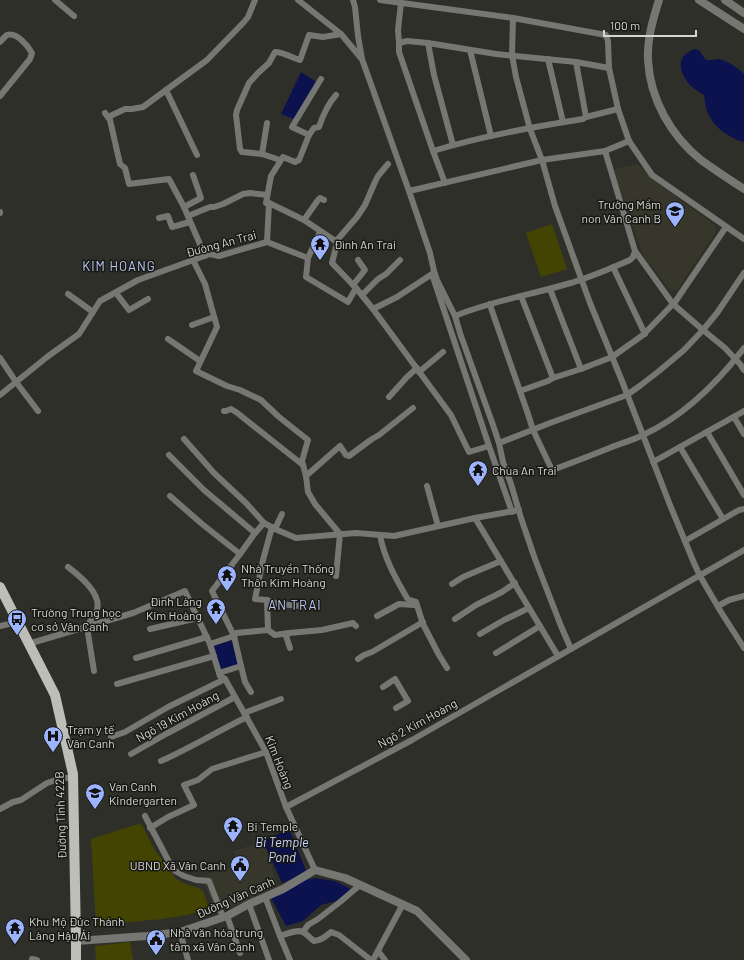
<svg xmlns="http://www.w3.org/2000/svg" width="744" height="960" font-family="Barlow,sans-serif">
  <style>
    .built { fill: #36372a }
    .green { fill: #434402 }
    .water { fill: #0b124e }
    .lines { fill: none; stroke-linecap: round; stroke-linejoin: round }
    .minor { stroke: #767673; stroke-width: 6 }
    .tertiary { stroke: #767673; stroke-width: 8 }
    .primary { stroke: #bdbeb7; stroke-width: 10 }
    .labels { text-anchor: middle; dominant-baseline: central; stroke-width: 3; stroke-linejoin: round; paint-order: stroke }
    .poi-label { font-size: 12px; fill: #d5d5d1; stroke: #171714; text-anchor: start }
    .street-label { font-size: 12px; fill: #d5d5d1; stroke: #171714 }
    .neighbourhood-label { font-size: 13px; letter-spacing: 1px; fill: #bbcaf3; stroke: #171714 }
    .water-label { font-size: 13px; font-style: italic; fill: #cad7fe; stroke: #171714 }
  </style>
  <rect width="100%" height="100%" fill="#2f2f29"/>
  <g class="built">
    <path d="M637,164l20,18 24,19 34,24 1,6 -39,59h-7l-27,-35 -30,-85z"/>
    <path d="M263,841l15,45 -62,28 -14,-37 12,-5 25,-7 -5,-14z"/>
  </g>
  <g class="green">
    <path d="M552,224l15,45 -26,8 -15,-44z"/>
    <path d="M138,824l4,1 12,24 22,30 5,3 19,7 3,2 6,17 -21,7 -26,4 -66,6 -5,-86z"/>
    <path d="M130,942l3,18h-37l-1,-14z"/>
  </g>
  <g class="water">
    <path d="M694,49c8,1 7,5 12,11 4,1 8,-1 13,-1 8,2 20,9 25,15v68c-14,-3 -33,-17 -37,-31 -2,-5 -2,-11 -3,-16 -4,-3 -9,-5 -13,-9 -7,-7 -14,-20 -8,-29 3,-4 7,-6 11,-8z"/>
    <path d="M301,72l17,11 -22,37 -15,-6z"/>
    <path d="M233,640l7,24 -19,5 -8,-23z"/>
    <path d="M289,829l18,44 -25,10 -19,-42z"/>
    <path d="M315,878l20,3 16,8 -14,12 -16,4 -18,16 -17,5 -15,-28 34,-18z"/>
  </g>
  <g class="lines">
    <g class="minor">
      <path d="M55,0l19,16"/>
      <path d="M298,0l43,34 20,24"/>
      <path d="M353,0l2,7 3,29 4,23 47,132 21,62 4,18 3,9 18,36 6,20 32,89 6,18 4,19 8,22 10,34 14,41 26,67 10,23"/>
      <path d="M380,0l133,18 93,17 2,6 1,27 9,41 11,32 23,34 92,64"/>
      <path d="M513,18l-1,37 4,22 14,52 12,31 13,46 35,97 32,78 48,124 24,58 6,13 21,36 23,36"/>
      <path d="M0,42c2,-2 5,-6 7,-7 10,-3 21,11 25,18l-2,6 -30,37"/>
      <path d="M399,43l-1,-13 3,-27"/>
      <path d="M428,43l6,32 19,70"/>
      <path d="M470,50l21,86"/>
      <path d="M548,59l15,63"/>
      <path d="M166,90l31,65"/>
      <path d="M105,113l5,7 10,44 5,4 4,16 40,-5 15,28 21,49"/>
      <path d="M108,117l17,-8h7l11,-2 64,-47 37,-38 4,-5 7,-17"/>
      <path d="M586,117l32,-8"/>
      <path d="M267,123l-5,31 18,6"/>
      <path d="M309,135l-17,-8 29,-48"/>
      <path d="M629,141l-24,10 30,100 38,53 30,26 22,18 15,16 4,6"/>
      <path d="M433,151c48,-15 99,-24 150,-32l3,-2 -10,-55"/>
      <path d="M262,154l-19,-2h-1l-2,-3 -4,-34 1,-5 12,-27 9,-10 11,-10 6,-11c9,0 17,6 25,8l9,-25 14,2 18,-3"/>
      <path d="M388,164l-10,12 -3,6 -10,23 -8,12 -19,22 -6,24 24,25 17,21 78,106 18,37 20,-6"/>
      <path d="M445,183l-12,-32 -34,-99v-9l8,-2 21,2 68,11 80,8 33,6"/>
      <path d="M409,191l133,-31 63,-9"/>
      <path d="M269,203l35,17 33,22"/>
      <path d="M184,207l17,-9 -8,-23"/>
      <path d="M0,213v-1"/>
      <path d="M188,216l22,-9h4l9,-3 20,-10 7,-1 17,2"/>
      <path d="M159,218l9,-2 4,11 18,-5"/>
      <path d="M304,220l14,-20 2,-2 4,2"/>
      <path d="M320,232l-12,26 -2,19 42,25 8,-14"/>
      <path d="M267,242l2,-39h-3l5,-27 12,-19 12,5 4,-2 10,-25 5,-7 5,-1c4,-12 9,-23 17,-32"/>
      <path d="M193,260l12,24 12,43 -21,44 31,15 13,4 21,10 18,17 29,23 -6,21 4,15"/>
      <path d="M613,267l32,67"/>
      <path d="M353,285l12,-15 -7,-10"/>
      <path d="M550,289l31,80"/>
      <path d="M116,293l13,17 19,-11"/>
      <path d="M68,294l25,18"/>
      <path d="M362,295l16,-16 8,-5 14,-14"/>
      <path d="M521,296l32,82"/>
      <path d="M490,304l2,7 36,103 5,16 19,40c20,-7 40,-15 60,-23 10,-4 21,-7 31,-12 41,-19 74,-52 101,-87"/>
      <path d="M373,309l24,-12 35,-23 57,172 23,66"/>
      <path d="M455,316c36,-15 75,-21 112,-32 22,-6 42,-15 63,-24l3,-3 2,-6"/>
      <path d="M192,325l22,-8"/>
      <path d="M168,339l32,22"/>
      <path d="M0,358l16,24 22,29"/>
      <path d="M419,372l24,-20"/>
      <path d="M520,391l28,-10 5,-3 28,-9 31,-12 31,-22 32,-33 51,-75"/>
      <path d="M0,395l47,-38 32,-23 21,-33 38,-21 72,-26 9,2 48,-14 41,16"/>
      <path d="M389,397l18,-20 10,-9"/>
      <path d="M224,411h2l5,-2 5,3 67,53"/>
      <path d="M734,417l10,17"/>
      <path d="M707,432l37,63"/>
      <path d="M184,439l30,34 32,30 18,20"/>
      <path d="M499,443l51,-20 77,-28 14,-10 18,-14 25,-21 19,-20 14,-17 27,-40"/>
      <path d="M680,447l43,72"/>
      <path d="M169,455l35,35 51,43"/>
      <path d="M653,462l91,-51"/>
      <path d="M427,486l11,40"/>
      <path d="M170,496l32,28 38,30"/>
      <path d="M475,518l83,138"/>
      <path d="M272,527l-9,33 -8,39 12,1 11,4 24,2"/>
      <path d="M275,529l7,-15"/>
      <path d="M380,535c4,23 16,44 27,63l2,2 7,2 7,22 16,31 8,13"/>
      <path d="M685,541l54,-31 5,-1"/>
      <path d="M68,567c12,9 34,27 29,43 -2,7 -8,10 -10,17l7,44"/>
      <path d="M336,576l4,-42 -25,-30 -7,-12 -2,-16 34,-30 6,9 3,1 23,-17 7,-4 34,-27"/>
      <path d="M452,584l11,-7 38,-16"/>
      <path d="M718,606l11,-6 15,-4"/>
      <path d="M377,616l22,-12 15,1"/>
      <path d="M455,619l21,-14 26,-13 13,-9"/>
      <path d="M0,626l17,-4"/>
      <path d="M150,629l48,-11"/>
      <path d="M268,630l7,5 14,-2"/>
      <path d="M480,634l24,-14 25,-12"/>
      <path d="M28,644l105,-31 52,-22 25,53 10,32 5,3 41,73 20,55 29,63"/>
      <path d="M210,644l24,-8 -22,-45 28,-37 15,-21 9,-10 11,6 21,9 60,-5 38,3 81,-18 44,-8"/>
      <path d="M290,648l-4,-12 3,-3 33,-3 31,-7 3,3"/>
      <path d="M496,653l44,-27"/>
      <path d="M136,658l71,-21"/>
      <path d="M358,659l6,-4 8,-3 51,-30"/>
      <path d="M241,666l4,16 6,10"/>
      <path d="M219,673l22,-7 -7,-30 2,-3 32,-3 -1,-30"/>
      <path d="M117,684l97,-28"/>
      <path d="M383,687l12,-8 13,22 -12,7"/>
      <path d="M244,713l37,-14"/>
      <path d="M111,737l14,-5 43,-25 57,-28"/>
      <path d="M131,754l35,-20 69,-37"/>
      <path d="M161,761c29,-13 57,-30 86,-44"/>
      <path d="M286,807l126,-67 332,-190"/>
      <path d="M0,809l13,-7 8,-2 26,-17 12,-4 14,-2"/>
      <path d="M145,816l23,44 7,11 9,5 12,4 13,1 14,36"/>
      <path d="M150,828l18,-11 26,-12 -10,-20 14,-5 14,-11 54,-17"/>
      <path d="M265,897l15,39 10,24"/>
      <path d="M249,904l20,56"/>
      <path d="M227,916l13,37"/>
      <path d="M180,932l8,28"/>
      <path d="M303,932l5,-7 10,-6 22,-17 20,-17"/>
      <path d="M280,936c6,-2 17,-7 23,-4 4,2 8,7 11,9 7,0 12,-5 17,-9l8,3 32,25"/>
      <path d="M378,951l7,9"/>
      <path d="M32,959l5,1"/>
      <path d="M373,960l30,-56"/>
    </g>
    <g class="tertiary">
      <path d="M659,0c-6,19 -12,39 -11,60 2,39 23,76 53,100 14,10 29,20 43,29"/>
      <path d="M699,0l45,29"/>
      <path d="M725,0l19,13"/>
      <path d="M76,941l71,-5 33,-4 47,-16 22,-12 34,-15 32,-19 30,8 72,33 49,49"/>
    </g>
    <path class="primary" d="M0,587l55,108 18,79 3,167v19"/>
  </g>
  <defs>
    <g id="school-pin" transform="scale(1)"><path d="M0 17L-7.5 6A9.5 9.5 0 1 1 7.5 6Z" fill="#9cb4fd" stroke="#171714"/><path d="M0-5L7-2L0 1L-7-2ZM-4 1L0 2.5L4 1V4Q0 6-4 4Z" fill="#111"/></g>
    <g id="temple-pin" transform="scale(1)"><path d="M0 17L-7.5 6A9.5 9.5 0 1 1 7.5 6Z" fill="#9cb4fd" stroke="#171714"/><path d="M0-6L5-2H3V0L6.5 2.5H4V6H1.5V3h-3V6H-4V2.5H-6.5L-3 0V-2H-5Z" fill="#111"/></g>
    <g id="bus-pin" transform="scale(1)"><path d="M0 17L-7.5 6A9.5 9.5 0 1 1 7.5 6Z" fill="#9cb4fd" stroke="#171714"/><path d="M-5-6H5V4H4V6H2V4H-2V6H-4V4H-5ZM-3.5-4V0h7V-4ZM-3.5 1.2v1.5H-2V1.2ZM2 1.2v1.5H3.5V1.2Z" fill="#111"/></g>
    <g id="hospital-pin" transform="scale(1)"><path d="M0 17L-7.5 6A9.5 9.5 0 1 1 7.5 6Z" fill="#9cb4fd" stroke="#171714"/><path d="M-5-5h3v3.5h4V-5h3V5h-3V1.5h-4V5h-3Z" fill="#111"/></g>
    <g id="civic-pin" transform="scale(1)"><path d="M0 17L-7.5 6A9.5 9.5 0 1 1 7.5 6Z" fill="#9cb4fd" stroke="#171714"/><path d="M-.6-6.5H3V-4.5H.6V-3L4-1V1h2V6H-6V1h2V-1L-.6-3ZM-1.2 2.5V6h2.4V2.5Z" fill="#111"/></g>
  </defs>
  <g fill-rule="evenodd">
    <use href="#school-pin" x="675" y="211"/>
    <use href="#temple-pin" x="320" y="244"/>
    <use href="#temple-pin" x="478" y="470"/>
    <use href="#temple-pin" x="227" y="575"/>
    <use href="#temple-pin" x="216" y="608"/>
    <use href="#bus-pin" x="17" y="619"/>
    <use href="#hospital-pin" x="53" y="736"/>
    <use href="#school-pin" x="95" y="793"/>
    <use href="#temple-pin" x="233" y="826"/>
    <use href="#civic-pin" x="240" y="865"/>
    <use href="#temple-pin" x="15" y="928"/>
    <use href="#civic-pin" x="156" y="939"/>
  </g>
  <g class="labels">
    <g class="poi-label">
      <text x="661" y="204" text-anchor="end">Trường Mầm<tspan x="661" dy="14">non Vân Canh B</tspan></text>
      <text x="334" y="244">Đình An Trai</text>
      <text x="492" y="470">Chùa An Trai</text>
      <text x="241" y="568">Nhà Truyền Thống<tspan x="241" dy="14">Thôn Kim Hoàng</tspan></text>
      <text x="202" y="601" text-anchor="end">Đình Làng<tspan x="202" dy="14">Kim Hoàng</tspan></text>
      <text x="31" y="612">Trường Trung học<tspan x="31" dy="14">cơ sở Vân Canh</tspan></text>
      <text x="67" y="729">Trạm y tế<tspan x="67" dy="14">Vân Canh</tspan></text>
      <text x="109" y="786">Van Canh<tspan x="109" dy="14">Kindergarten</tspan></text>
      <text x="247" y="826">Bi Temple</text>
      <text x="226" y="865" text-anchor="end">UBND Xã Vân Canh</text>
      <text x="29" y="921">Khu Mộ Đức Thánh<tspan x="29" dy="14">Làng Hậu Ái</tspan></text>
      <text x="170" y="932">Nhà văn hóa trung<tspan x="170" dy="14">tâm xã Vân Canh</tspan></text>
    </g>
    <g class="street-label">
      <text transform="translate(221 243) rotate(-15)">Đường An Trai</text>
      <text transform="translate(177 716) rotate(-29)">Ngõ 19 Kim Hoàng</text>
      <text transform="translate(417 723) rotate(-29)">Ngõ 2 Kim Hoàng</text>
      <text transform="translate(280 762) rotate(68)">Kim Hoàng</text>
      <text transform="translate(60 815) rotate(-92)">Đường Tỉnh 422B</text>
      <text transform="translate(235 897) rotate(-24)">Đường Vân Canh</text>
    </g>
    <g class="neighbourhood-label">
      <text x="119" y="266">KIM HOANG</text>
      <text x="295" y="605">AN TRAI</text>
    </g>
    <g class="water-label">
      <text x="282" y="842">Bi Temple<tspan x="282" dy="15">Pond</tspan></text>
    </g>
  </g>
  <path d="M604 30v6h92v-6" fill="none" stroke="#d5d5d1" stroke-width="2"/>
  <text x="610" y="30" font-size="12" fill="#d5d5d1" stroke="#171714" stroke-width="3" paint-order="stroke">100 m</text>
</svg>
